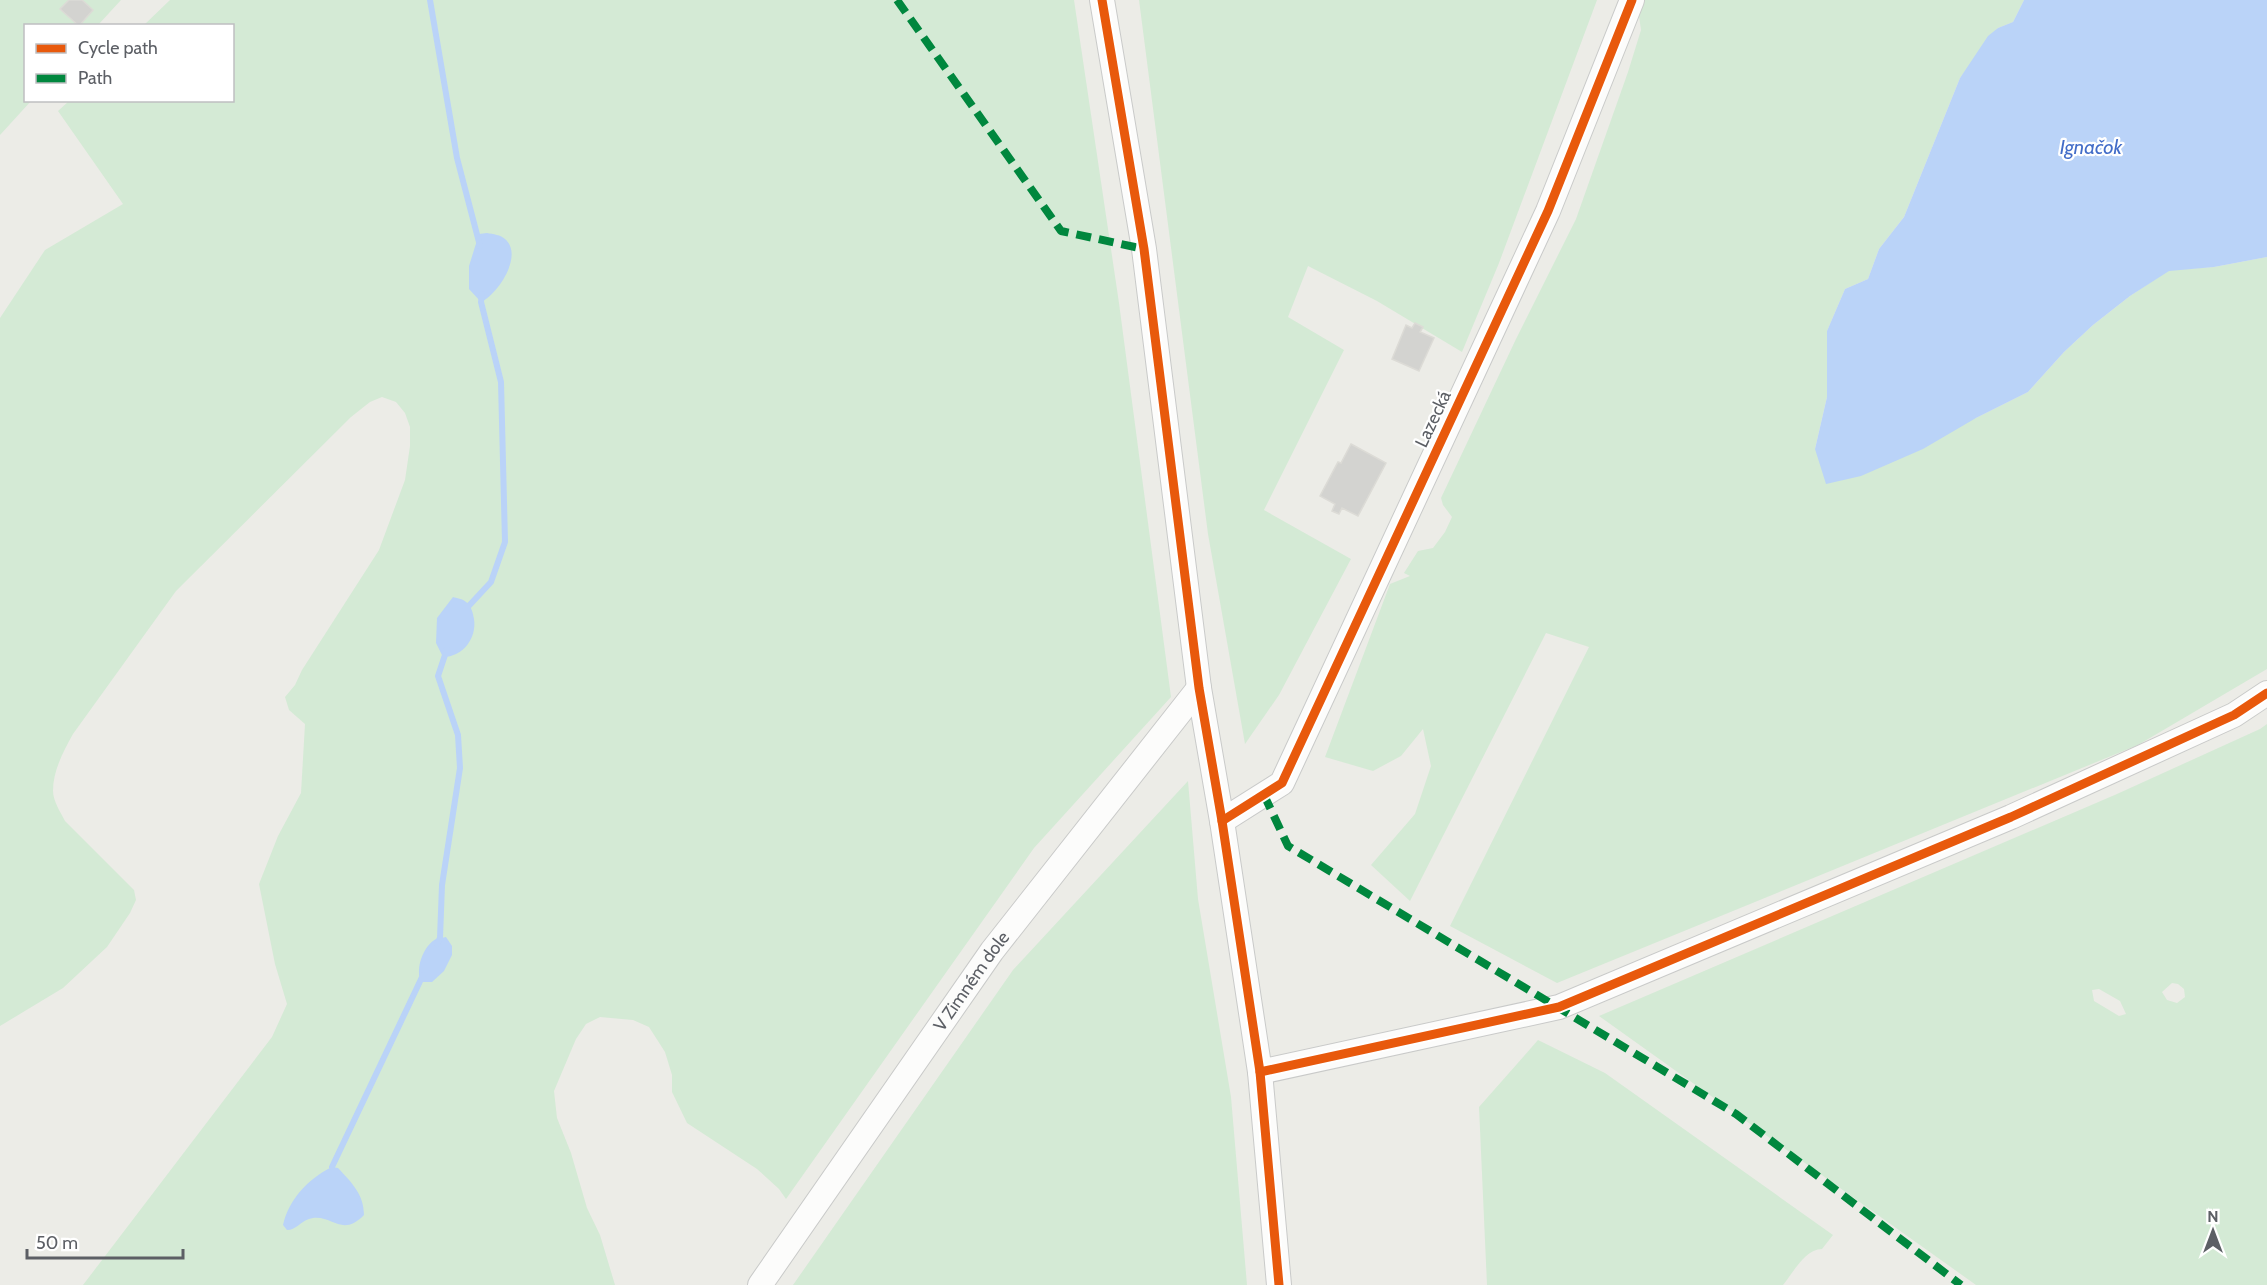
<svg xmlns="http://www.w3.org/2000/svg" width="2267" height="1285" font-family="Cabin,sans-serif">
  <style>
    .green { fill: #d4ead5; fill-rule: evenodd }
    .water { fill: #bad3f8 }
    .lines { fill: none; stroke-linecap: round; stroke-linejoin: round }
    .stream { stroke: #bad3f8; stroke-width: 6 }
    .building { fill: #d3d3d0; stroke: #dcdbd6; stroke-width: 1.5 }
    .minor-casing { stroke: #c9cac9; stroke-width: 26 }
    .minor { stroke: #fcfcfb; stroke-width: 24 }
    .quiet { stroke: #00873e; stroke-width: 8; stroke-dasharray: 15 8; stroke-linecap: butt }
    .cycleway-casing { stroke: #fff; stroke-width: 13 }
    .cycleway { stroke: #e8590c; stroke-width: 9 }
    .labels { text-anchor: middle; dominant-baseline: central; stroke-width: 4.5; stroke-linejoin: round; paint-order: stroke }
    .street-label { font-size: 18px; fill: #5c5f65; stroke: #fff }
    .water-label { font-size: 20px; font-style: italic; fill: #426cc8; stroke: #fff }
  </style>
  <rect width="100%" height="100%" fill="#ecece7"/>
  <g class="green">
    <path d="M0,0h121l-23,25 -72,1v74l5,1 -31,34z"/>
    <path d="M170,0h904l45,303 52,394 -137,151 -248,351 -7,-10 -22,-20 -70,-46 -15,-31v-17l-7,-23 -16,-25 -16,-7 -33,-3 -14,7 -10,15 -22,52 3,27 14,35 16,55 13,27 15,50h-532l189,-248 15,-33 -12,-40 -16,-80 19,-48 23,-43 4,-69 -16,-14 -4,-13 10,-12 7,-15 77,-120 26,-70 5,-34v-19l-5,-14 -9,-11 -14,-5 -12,5 -19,15 -175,174 -103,143c-10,18 -20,37 -20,57 0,10 8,22 12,30l69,69 2,10 -6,13 -23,34 -44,41 -63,38v-708l45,-68 78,-46 -65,-93 11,-10 163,-1v-74l-88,-1z"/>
    <path d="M1139,0h458l-98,263 -37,89 -85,-51 -69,-35 -20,51 56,33 -80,160 87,49 -72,136 -34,49 -37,-210z"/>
    <path d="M1645,0h379l-11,22 -15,6 -38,50 -56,139 -25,32 -11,30 -23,10 -18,42v66l-12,52 161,-31 52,-26 36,-40 29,-27 37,-29 39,-26 45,-3 53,-10v412l-129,76 -581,238 -107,-57 139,-279 -43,-14 -136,268 -39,-36 44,-51 16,-48 -8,-37 -22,27 -28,15 -48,-14 65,-173 20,-8 -6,-3 14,-22 15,-3 12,-16 7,-15 -9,-12 -2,-7 75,-159 60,-120 52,-147 13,-42 -2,-14z"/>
    <path d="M2267,724v561h-291l-377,-269 518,-222 143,-65zM2172,983l6,1 6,5 1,8 -8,6 -10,-3 -5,-8zM2099,989l21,12 6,13 -7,2 -25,-15 -2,-11z"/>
    <path d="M1188,781l10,118 33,198 16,188h-454l220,-315z"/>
    <path d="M1538,1040l67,33 228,162 -11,14c-17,0 -29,24 -39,36h-296l-8,-178z"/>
  </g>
  <g class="water">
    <path d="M2024,0h243v257l-53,10 -45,4 -39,25 -37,29 -29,27 -36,40 -52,26 -53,31 -62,27 -35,8 -11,-35 12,-52v-66l18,-42 23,-10 11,-30 25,-32 56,-139 28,-42 10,-8 15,-6z"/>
    <path d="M487,233c6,1 14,2 18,6 19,16 -7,55 -24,63l-12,-13v-23l10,-32z"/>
    <path d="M453,597c3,1 10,2 13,5 5,3 7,11 8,17 3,19 -11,38 -31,38l-7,-14 1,-25z"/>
    <path d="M446,937l6,9v9l-8,16 -12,11h-11c-6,-13 2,-36 15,-43 3,-2 7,-1 10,-2z"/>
    <path d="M332,1167l6,1c13,14 26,26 26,47 -23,24 -33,-3 -55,4 -9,3 -13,11 -22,11l-4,-5c6,-26 25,-46 49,-58z"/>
  </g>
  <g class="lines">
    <g class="stream">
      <path d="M430,0l27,158 23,88"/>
      <path d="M465,610l26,-28 14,-40 -4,-160 -20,-80 1,-8"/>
      <path d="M437,944l3,-6 2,-53 18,-117 -2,-33 -20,-59 9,-27"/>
      <path d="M332,1167l91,-192"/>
    </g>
  </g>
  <g class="building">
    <path d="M69,0h13l11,10 -14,16 -19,-17z"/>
    <path d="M1415,323l8,4 -3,5 14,6 -15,33 -27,-12 14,-34 6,3z"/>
    <path d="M1351,444l35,19 -28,53 -16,-8 -3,6 -7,-3 3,-7 -15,-8 18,-34 3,1z"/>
  </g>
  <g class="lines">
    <g class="minor-casing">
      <g id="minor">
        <path d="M1102,0l42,249 55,439 23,133 38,251 19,213"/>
        <path d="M1222,821l60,-38 266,-572 84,-211"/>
        <path d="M1260,1072l299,-65 452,-190 223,-102 33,-22"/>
        <path id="s1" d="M760,1285l232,-334 207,-263"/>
      </g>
    </g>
    <use href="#minor" class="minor"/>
    <g class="quiet">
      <path d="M897,0l164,231 83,18"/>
      <path d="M1264,795l24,51 448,268 225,171"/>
    </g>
    <g class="cycleway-casing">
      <g id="cycleway">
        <path d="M1102,0l42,249 55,439 23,133 38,251 19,213"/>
        <path d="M1222,821l60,-38 266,-572 84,-211"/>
        <path d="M1260,1072l299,-65 452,-190 223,-102 33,-22"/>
      </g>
    </g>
    <use href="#cycleway" class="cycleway"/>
  </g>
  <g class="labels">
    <g class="street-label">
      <text transform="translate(1433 419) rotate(-65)">Lazecká</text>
      <text stroke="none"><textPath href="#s1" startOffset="370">V Zimném dole</textPath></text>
    </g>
    <g class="water-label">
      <text x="2091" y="147">Ignačok</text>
    </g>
  </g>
  <rect x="24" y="24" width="210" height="78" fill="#ffffff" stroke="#bebfc1" stroke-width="1.5"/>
  <rect x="36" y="44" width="30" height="9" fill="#e8590c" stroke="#bebfc1" stroke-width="1.5"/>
  <text x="78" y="54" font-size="18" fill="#5c5f65">Cycle path</text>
  <rect x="36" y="74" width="30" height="9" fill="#00873e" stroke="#bebfc1" stroke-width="1.5"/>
  <text x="78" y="84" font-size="18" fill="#5c5f65">Path</text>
  <g transform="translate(2213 1231)" stroke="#ffffff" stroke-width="4.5" paint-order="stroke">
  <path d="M0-4.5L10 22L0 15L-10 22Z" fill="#5c5f65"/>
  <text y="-9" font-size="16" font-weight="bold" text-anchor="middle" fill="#5c5f65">N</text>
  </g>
  <path d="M27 1249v9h156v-9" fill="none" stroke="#5c5f65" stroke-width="3"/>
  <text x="36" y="1249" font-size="18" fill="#5c5f65" stroke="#ffffff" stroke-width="4.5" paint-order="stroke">50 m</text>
</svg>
